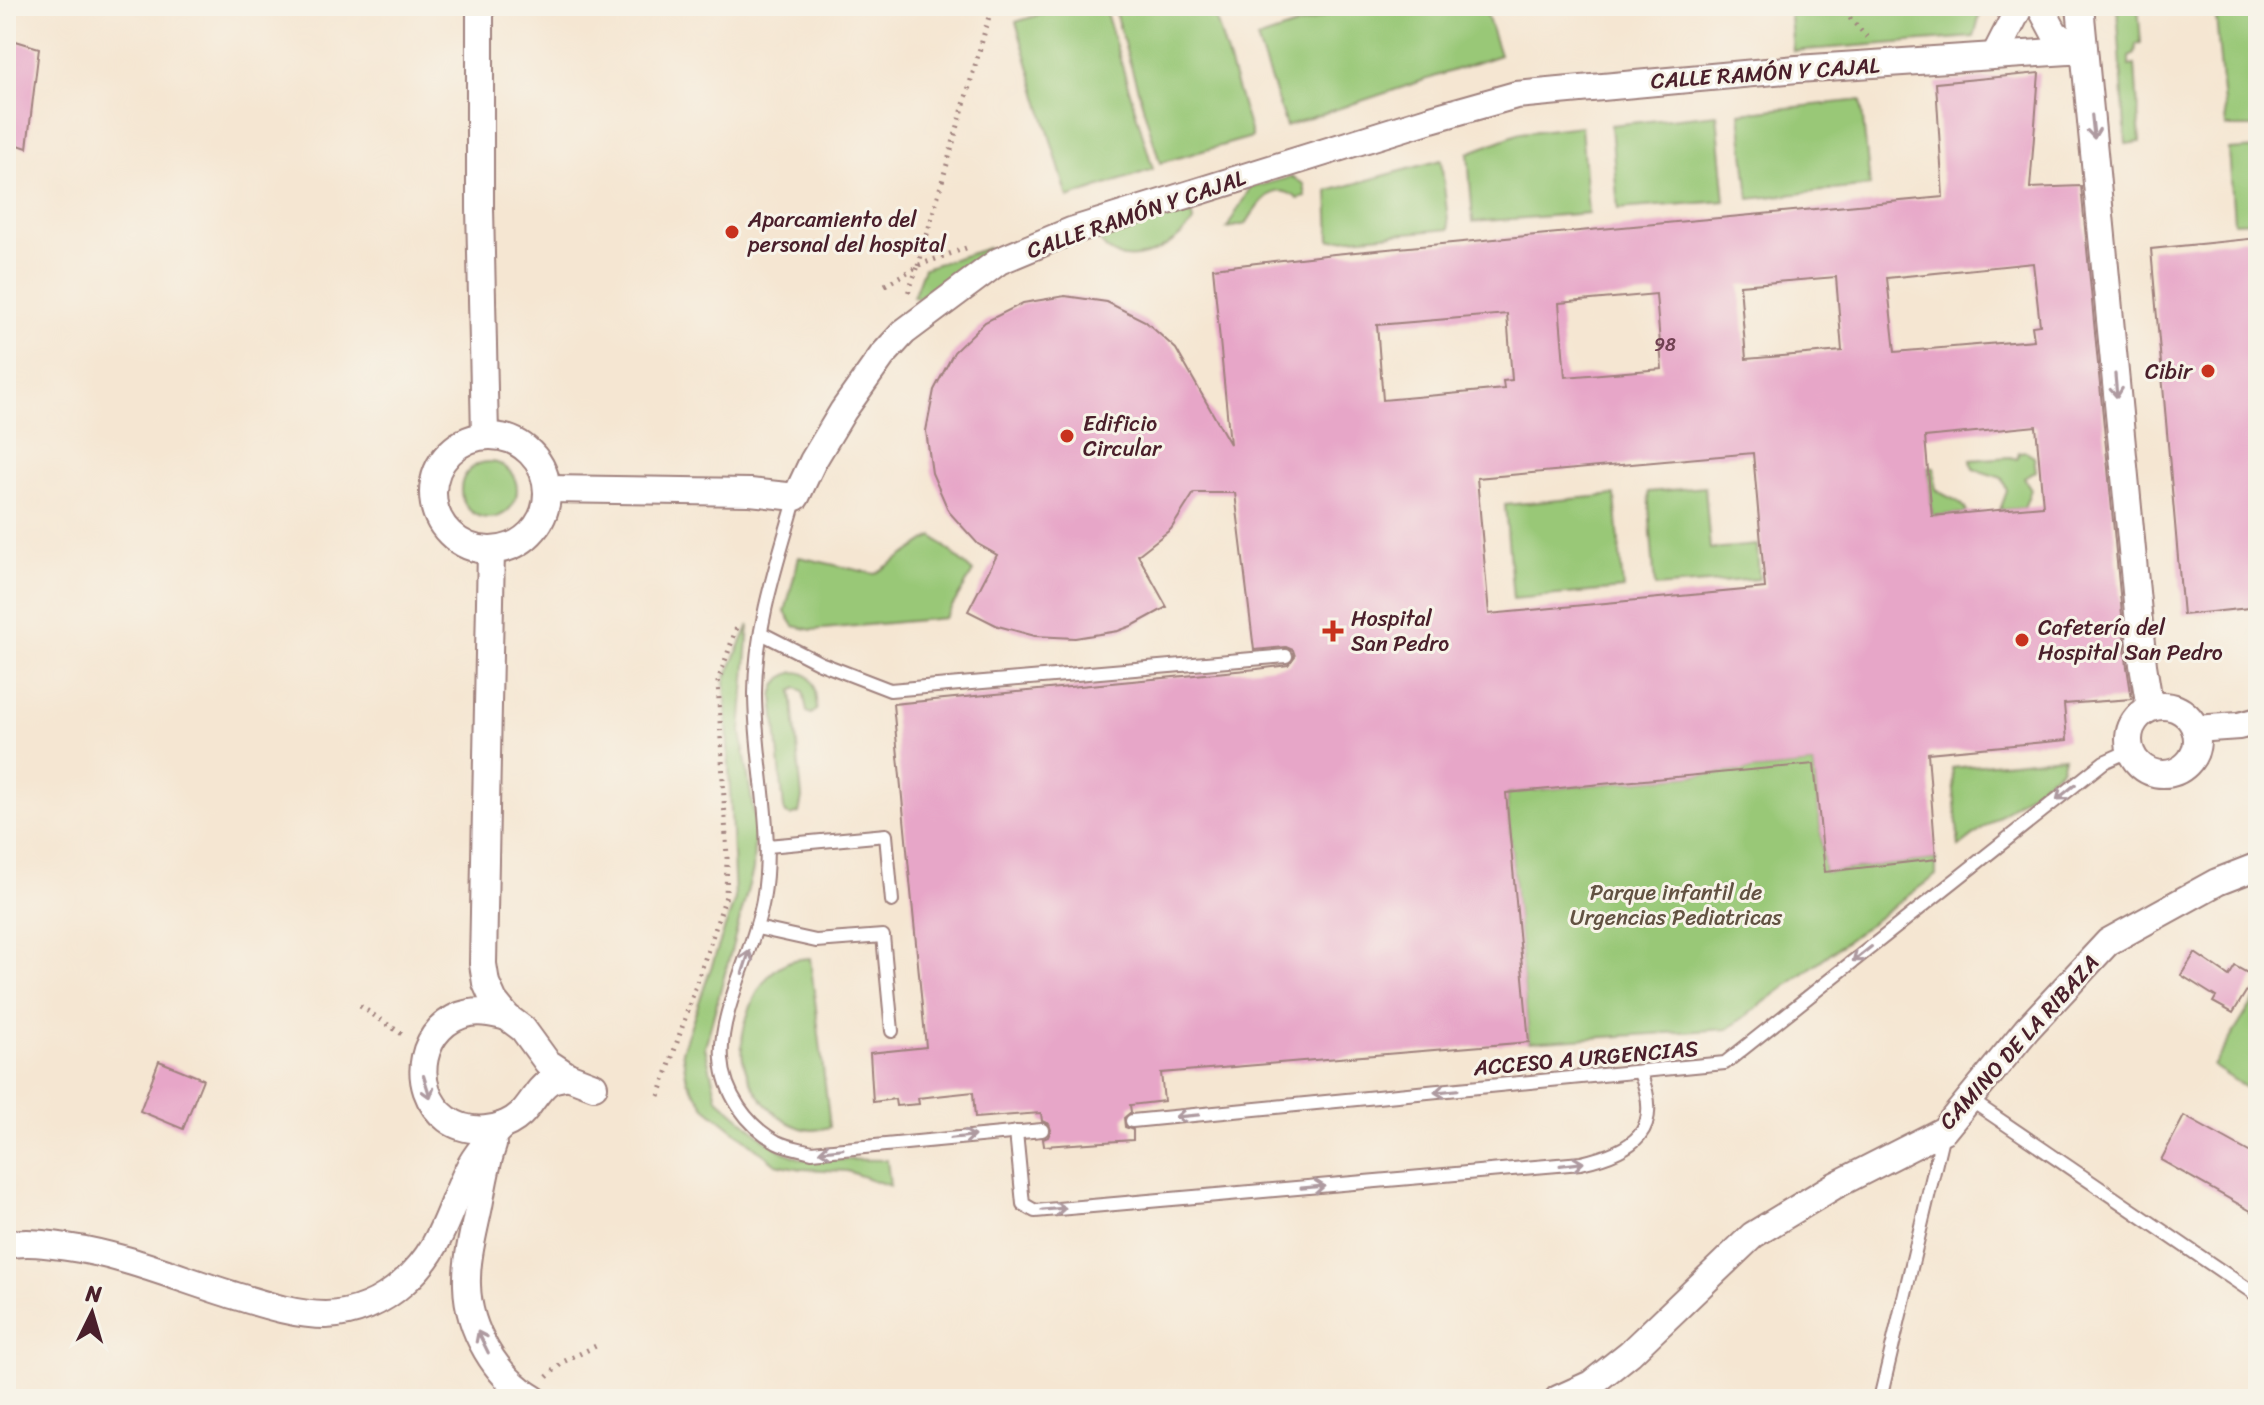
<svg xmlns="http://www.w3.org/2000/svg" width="2264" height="1405" font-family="Sriracha,sans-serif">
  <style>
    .green { fill: #99c877; stroke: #727451; stroke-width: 2 }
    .building { fill: #e7a6c8; fill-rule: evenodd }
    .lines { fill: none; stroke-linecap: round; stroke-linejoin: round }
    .lane-casing { stroke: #a0827e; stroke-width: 16 }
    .street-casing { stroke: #a0827e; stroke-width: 30 }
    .path { stroke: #a0827e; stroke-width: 5; stroke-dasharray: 2 6; stroke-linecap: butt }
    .lane { stroke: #fff; stroke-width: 12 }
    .street { stroke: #fff; stroke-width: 26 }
    .oneway { stroke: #ae9aa0 }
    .poi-dot { fill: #c8321e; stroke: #f7f3e8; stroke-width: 3 }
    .labels { text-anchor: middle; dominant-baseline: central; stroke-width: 6; stroke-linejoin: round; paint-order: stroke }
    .number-label { font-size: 18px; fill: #714152 }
    .street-label { font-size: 22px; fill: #4a1f2b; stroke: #f7f3e8 }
    .poi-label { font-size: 22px; fill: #4a1f2b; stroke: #f7f3e8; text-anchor: start }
    .park-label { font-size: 22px; fill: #625242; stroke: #f7f3e8 }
  </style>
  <rect width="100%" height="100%" fill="#f7f3e8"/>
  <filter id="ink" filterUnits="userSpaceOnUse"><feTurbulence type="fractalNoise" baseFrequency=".0125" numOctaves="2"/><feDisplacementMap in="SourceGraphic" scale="16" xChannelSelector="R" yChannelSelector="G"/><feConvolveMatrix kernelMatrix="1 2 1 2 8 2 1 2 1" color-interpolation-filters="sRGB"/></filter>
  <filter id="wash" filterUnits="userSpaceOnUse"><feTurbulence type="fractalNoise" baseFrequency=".006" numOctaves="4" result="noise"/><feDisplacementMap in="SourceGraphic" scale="32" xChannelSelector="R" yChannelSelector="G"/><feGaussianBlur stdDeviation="1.8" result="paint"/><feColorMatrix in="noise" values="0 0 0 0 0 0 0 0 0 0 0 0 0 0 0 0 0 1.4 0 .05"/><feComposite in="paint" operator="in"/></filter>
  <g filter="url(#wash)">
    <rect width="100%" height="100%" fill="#f5e6d2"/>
    <g class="green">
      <path d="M1067,6h37l49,163 -85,29 -52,-176z"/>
      <path d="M1113,6h99l40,131 -92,26z"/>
      <path d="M1356,6h128l16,49 -214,71 -29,-87z"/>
      <path d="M1789,6h193l-8,31 -181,14z"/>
      <path d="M2117,6h21l3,37 -5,1 -1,10 -6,3v9l6,-1 5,77 -14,2z"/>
      <path d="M2215,6h43v121h-32z"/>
      <path d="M1861,100l9,86 -121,13 -9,-86z"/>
      <path d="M1717,114l8,87 -107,8 -7,-84z"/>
      <path d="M1581,126l7,87 -115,9 -5,-69 52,-20z"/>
      <path d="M2258,148v73l-24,1 -5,-72z"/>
      <path d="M1441,160l8,69 -119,11 -2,-49z"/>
      <path d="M1292,177l12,7 2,13 -8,2c-25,-21 -41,7 -52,25l-19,4 23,-40z"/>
      <path d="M1183,209l8,2 2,11c-21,28 -75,56 -96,14z"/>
      <path d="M988,248l2,3 -72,47 -5,-1 11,-29z"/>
      <path d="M2026,451l8,5 2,15 -12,7 7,11 -7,19 -24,2 7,-19 -5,-13 -29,-9 -2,-9 39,-3 7,2 2,-7z"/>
      <circle cx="489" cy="490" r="28"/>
      <path d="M1928,467h6l2,22c10,10 26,9 31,24l-35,3z"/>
      <path d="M1705,487l5,62 47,-4 2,34 -104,8 -7,-95z"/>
      <path d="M1615,495l8,94 -110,10 -8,-94z"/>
      <path d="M933,536l40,36 -28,46 -133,12 -18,-4 -9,-14 14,-55 76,17z"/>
      <path d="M749,625l-8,107 14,89 -2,49 -48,177 12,51 47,41 18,12 20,8 85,1 3,26 -43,-15 -46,-2 -25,-5 -71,-57 -18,-27 -5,-29 53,-152 -10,-219z"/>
      <path d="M795,672c22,0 20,21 22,38l-6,4 -4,-2 -4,-21 -6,-3 -5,3 10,107 -3,15 -8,3 -5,-2 -2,-5 -11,-113c3,-14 8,-20 22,-24z"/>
      <path d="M2064,757l-3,12 -102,78 -7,-79z"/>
      <path d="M1814,764l11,108 111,-13v16l-208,154 -199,13 -23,-249z"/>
      <path d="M810,958l20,169c-5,1 -13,3 -18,3 -34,-3 -63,-40 -69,-71 -4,-20 3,-42 11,-60 7,-14 16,-29 32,-36 7,-4 16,-4 24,-5z"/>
      <path d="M2258,994v102l-45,-30z"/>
    </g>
    <g id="blocks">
      <g class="building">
        <path d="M6,38l33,10 -12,100 -21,-7z"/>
        <path d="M2039,73l-9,115 51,-2 46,481 5,32 -68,5 3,36 -139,13 8,106 -111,13 -11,-108 -308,29 23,249 -368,31 3,28 -34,4 1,7 -7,6 1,9 8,3v10l-89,6 -1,-7 5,-2 3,-7 -2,-6 -7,-3 -1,-8 -66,5 -2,-26 -55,6 1,6 -23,2 -1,-7 -22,3 -3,-49 56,-6 -33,-343 364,-35 31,-4 7,-9 -2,-6 -7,-3 -32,3 -19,-157h-41l-23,36 -33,26 29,52 -33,18 -16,6 -43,7 -40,-2 -37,-10 -30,-15 29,-56 -19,-11 -29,-32 -17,-39 -6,-42 8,-41 20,-38 31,-30 38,-19 42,-7 42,6 38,19 31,28 54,95 -17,-176 121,-14 609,-57 -7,-114zM2033,263l7,62 -8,1 2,14 -139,12 -8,-74zM1836,277l6,74 -96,8 -6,-74zM1656,294l6,75 -97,8 -6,-74zM1507,314l5,66 -9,1 1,8 -121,11 -6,-75zM2036,426l7,80 -111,10 -7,-79zM1753,453l12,135 -276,26 -12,-136z"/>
        <path d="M2258,238v63l-7,1 7,138v167l-75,8 -32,-366z"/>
        <path d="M2195,953l34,23 6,-10 20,11 -22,36 -20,-11 3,-5 -35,-22z"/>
        <path d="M159,1061l44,18 -20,50 -43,-18z"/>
        <path d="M2184,1116l74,41v58l-97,-55z"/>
      </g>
    </g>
  </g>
  <g filter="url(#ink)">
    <use href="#blocks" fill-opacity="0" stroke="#a0827e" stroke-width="2"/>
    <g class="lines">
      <g class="lane-casing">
        <g id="lane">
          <path d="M796,497c-18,63 -41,130 -41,196 0,70 20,137 8,207 -8,48 -45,113 -41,159 2,34 25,67 55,83 10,5 24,7 35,10l230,-22"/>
          <path d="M761,633l59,30 70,27 396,-34"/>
          <path d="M768,846l118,-11 6,66"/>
          <path d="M757,928l59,13 67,-5 9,95"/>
          <path d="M1969,1099l289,197"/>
          <path d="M1132,1121l593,-58 379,-301 27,-12"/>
          <path d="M1016,1132l7,72 12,7 546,-48c53,-12 83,-32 59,-90"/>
          <path d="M1880,1399l63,-266"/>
        </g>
      </g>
      <g class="street-casing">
        <g id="street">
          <path d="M480,6v202l5,227"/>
          <path d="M2040,6l15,28 29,16"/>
          <path d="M2080,6l63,659 7,43"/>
          <path d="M1995,55l25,-49"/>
          <circle cx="490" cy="493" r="57"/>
          <path d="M548,489l202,3 46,5 17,-36 30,-50 39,-55 22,-24 95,-71 72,-30 360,-112 85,-24 281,-26 287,-19"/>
          <path d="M491,550l-8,414 3,19 8,18 13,16 16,12 24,33 21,14 26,10"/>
          <circle cx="2163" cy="740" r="34"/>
          <path d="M2195,729l44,-3 19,-5"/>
          <path d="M507,1017c-12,-3 -24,-6 -37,-4 -50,9 -63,76 -23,106 21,16 55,13 74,-5 10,-9 17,-26 29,-33 5,-3 12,-3 18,-5"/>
          <path d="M493,1145c-7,19 -10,40 -14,61 -5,25 -13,53 -12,79 1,45 29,92 67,114"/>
          <path d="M6,1245c20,-4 41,-1 61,2 58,8 113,32 169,49 29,9 60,19 90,19 29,-1 56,-13 77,-32 40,-34 44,-72 66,-115 8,-16 21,-30 34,-43"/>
          <path d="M1558,1399l33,-15 39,-31 123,-118 81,-49 110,-56 83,-101 81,-87 109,-60 41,-16"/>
        </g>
      </g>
      <g class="path">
        <path d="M1839,6l29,32"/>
        <path d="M919,265l47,-17"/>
        <path d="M918,266l74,-260"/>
        <path d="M885,285l33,-19 -11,30"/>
        <path d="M360,1006l45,30"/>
        <path d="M659,1096l67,-200 1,-38 -9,-177 20,-57"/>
        <path d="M547,1377l16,-15 35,-17"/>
      </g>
      <use href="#lane" class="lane"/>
      <use href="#street" class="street"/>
    </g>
    <defs><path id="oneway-shaft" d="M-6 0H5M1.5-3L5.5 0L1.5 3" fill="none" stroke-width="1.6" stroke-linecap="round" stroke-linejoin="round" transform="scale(2)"/></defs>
    <g class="oneway">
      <use href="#oneway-shaft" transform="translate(2093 127) rotate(84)"/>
      <use href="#oneway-shaft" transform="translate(2116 386) rotate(85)"/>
      <use href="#oneway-shaft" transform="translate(2066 792) rotate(141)"/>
      <use href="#oneway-shaft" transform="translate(1862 954) rotate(142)"/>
      <use href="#oneway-shaft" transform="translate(746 962) rotate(-72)"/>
      <use href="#oneway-shaft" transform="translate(427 1087) rotate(73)"/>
      <use href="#oneway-shaft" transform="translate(1446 1091) rotate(174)"/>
      <use href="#oneway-shaft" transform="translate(1187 1116) rotate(175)"/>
      <use href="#oneway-shaft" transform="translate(963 1137) rotate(-6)"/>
      <use href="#oneway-shaft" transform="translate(831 1150) rotate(174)"/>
      <use href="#oneway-shaft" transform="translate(1572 1164) rotate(-7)"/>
      <use href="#oneway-shaft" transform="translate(1313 1187) rotate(-5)"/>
      <use href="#oneway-shaft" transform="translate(1054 1209) rotate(-5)"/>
      <use href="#oneway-shaft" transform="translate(483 1342) rotate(-116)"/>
    </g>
  </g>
  <g class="poi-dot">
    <circle cx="732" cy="232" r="8"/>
    <circle cx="2208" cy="371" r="8"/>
    <circle cx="1067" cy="436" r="8"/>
    <path d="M1329 619h8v8h8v8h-8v8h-8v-8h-8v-8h8z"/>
    <circle cx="2022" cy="640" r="8"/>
  </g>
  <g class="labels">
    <g class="number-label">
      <text x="1665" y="345">98</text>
    </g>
    <g class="street-label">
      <text transform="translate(1765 73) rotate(-4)">CALLE RAMÓN Y CAJAL</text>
      <text transform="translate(1136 214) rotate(-19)">CALLE RAMÓN Y CAJAL</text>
      <text transform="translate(2019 1042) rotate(-48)">CAMINO DE LA RIBAZA</text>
      <text transform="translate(1586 1058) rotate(-5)">ACCESO A URGENCIAS</text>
    </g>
    <g class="poi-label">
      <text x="748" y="219">Aparcamiento del<tspan x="748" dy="25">personal del hospital</tspan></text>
      <text x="2192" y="371" text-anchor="end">Cibir</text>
      <text x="1083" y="423">Edificio<tspan x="1083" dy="25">Circular</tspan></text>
      <text x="1351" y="618">Hospital<tspan x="1351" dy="25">San Pedro</tspan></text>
      <text x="2038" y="627">Cafetería del<tspan x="2038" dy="25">Hospital San Pedro</tspan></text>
    </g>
    <g class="park-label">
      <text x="1676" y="892">Parque infantil de<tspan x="1676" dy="25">Urgencias Pediatricas</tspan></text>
    </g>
  </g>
  <rect width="2264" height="1405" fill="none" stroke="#f7f3e8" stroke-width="32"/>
  <g transform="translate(92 1313) rotate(5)" stroke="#f7f3e8" stroke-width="6" paint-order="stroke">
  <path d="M0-6L14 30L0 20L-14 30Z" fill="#4a1f2b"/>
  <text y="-12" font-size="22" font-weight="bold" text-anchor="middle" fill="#4a1f2b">N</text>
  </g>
</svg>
